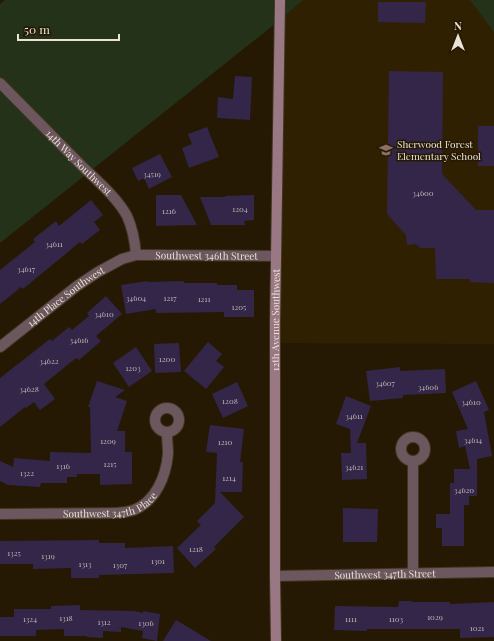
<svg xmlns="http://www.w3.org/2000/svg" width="494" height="641" font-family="'Playfair Display',serif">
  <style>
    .built { fill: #302002 }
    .green { fill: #233218 }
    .building { fill: #332649 }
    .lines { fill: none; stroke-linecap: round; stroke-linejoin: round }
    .street-casing { stroke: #413520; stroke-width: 12 }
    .secondary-casing { stroke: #413520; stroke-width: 12 }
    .street { stroke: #6b575d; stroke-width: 10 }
    .secondary { stroke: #997883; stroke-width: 10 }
    .labels { text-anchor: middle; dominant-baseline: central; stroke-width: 3; stroke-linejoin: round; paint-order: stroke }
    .number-label { font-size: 8px; fill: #bdb4b2 }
    .poi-label { font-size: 10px; fill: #ebe3d5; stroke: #251903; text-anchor: start }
    .street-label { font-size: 10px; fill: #ebe3d5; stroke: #251903 }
  </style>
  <rect width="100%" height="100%" fill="#251903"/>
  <path class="built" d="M303,0h191v344l-219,-1 5,-323z"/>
  <g class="green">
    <path d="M5,0h298l-23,20 -280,223v-239z"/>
    <path d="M470,0h24v32z"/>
  </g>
  <g class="building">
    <path d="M378,2h48l-1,21 -47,-1z"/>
    <path d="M389,71l54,1 -1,102 34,36h18v73l-24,-1v-3h-34l-1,-31h-15l-4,-4 -9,1 -1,-10 -19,-21z"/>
    <path d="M235,76l17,1 -2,43 -33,-2 1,-21 15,2z"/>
    <rect x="478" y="126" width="16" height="40"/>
    <path d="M207,127l12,30 -30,11 -7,-20 10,-4 -4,-10z"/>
    <path d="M160,154l12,23 -23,12 -5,-11 -6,3 -6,-13z"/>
    <path d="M156,195h25l16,30 -41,1z"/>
    <path d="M254,195v25l-10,1 1,4h-34l-11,-28h25v-1z"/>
    <path d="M91,200l12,15 -9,7 6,8 -18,14 -2,-2 -57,47 -2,-2 -21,17v-34l35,-28 -2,-3 23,-18 3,5z"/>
    <path d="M147,281v1l37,-1v2h33v2h20v5h17v27h-30v-5l-68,1v-4l-30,5 -5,-29z"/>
    <path d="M106,296l16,18 -26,22 5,5 -22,19 -3,-2 -32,26 11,15 -15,11 -6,-8 -8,6 -1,-1 -25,20v-49l50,-39 2,2 17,-14 3,3 17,-14 -2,-3z"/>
    <path d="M208,342l14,12 -6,7 8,6 -18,22 -22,-18z"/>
    <path d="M179,343l2,29 -26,1 -1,-29z"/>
    <path d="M136,347l16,24 -23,16 -16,-24z"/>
    <path d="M400,367v4l45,-2 1,24 -43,2v3l-33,3 -4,-30z"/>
    <path d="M97,381l28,9 -10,7 12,4 -10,30h8v21h7v32l-32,1v-11h-23v3h-10v6h-26l-1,4 -32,-2 -8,-4v-20l13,6 1,-9 36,3v-9l41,1 -1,-46h-2z"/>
    <path d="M476,381l13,29 -5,2 8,44 -15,3v37h-8v9h-5v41h-22v-18h-6v-14h14v-31h4v-14h16l-5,-23 -6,2 -3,-17 12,-2 -16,-37z"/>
    <path d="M237,382l11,24 -25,12 -11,-24z"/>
    <path d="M346,396l25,10 -14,37h9l1,36 -25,1 -1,-27h10l-1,-24 -14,-5z"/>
    <path d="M210,425l34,4 -4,33h3l-1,30h-22l24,25 -30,30 2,2 -21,19 -18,-20 24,-23 -4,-4 18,-18 2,-50 -11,-1z"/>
    <path d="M343,508l35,1 -1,33h-34z"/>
    <path d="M99,540v3h26v5l48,-2 1,27 -75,2v3h-28v-10l-38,1v-5h-33v-23z"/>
    <path d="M399,601h13v1h38v2l44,-2v35l-34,1v-9h-93v2l-33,-1 1,-24 63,1z"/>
    <path d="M80,605v5l54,1 9,2v-2l17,3 -3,27 -15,-3 1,-7 -22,-4v5l-18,-1v7l-16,-1v-1h-23v-7l-28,1v6h-36v-19h14v-8h37v-3z"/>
    <path d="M176,620l35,21h-48z"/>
  </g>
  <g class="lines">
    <g class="street-casing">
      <g id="street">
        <path id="s1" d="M0,83c27,27 53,54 80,81 15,15 37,33 47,52 6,13 8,26 9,39"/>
        <path id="s2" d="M0,347l77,-61 21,-14 24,-13 14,-4h21l119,1"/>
        <circle cx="167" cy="420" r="12"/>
        <circle cx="413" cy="449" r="12"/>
        <path id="s3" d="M0,514l116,-1c6,0 12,-1 18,-3 22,-9 32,-34 34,-56 0,-7 -1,-14 -1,-21"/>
        <path d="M413,573v-112"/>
        <path id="s4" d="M275,576l219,-4"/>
      </g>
    </g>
    <g class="secondary-casing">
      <g id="secondary">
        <path id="s5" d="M276,641l-1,-65v-252l5,-324"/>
      </g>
    </g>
    <use href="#street" class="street"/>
    <use href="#secondary" class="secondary"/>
  </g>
  <defs>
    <g id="school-bare" transform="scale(1.08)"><path d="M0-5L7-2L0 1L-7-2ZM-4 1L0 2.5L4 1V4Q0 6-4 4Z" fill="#8d6e63" stroke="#251903" stroke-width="2.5" paint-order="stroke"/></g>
  </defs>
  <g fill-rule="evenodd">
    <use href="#school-bare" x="386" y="150"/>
  </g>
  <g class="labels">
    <g class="number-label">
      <text x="152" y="173">34519</text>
      <text x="423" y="192">34600</text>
      <text x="240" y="208">1204</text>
      <text x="169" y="210">1216</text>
      <text x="54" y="243">34611</text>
      <text x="26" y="268">34617</text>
      <text x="136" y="297">34604</text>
      <text x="170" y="297">1217</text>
      <text x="204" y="298">1211</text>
      <text x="239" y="306">1205</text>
      <text x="104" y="313">34610</text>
      <text x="79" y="339">34616</text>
      <text x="167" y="358">1200</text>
      <text x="49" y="360">34622</text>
      <text x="133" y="367">1203</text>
      <text x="385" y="382">34607</text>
      <text x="428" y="386">34606</text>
      <text x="29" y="388">34628</text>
      <text x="230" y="400">1208</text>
      <text x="471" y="401">34610</text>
      <text x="354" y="415">34611</text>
      <text x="473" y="439">34614</text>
      <text x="108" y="440">1209</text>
      <text x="225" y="441">1210</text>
      <text x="110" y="463">1215</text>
      <text x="63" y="465">1316</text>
      <text x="354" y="466">34621</text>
      <text x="27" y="472">1322</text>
      <text x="229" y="477">1214</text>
      <text x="464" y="489">34620</text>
      <text x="196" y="548">1218</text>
      <text x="14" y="552">1325</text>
      <text x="48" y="555">1319</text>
      <text x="158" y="560">1301</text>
      <text x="85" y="563">1313</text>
      <text x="120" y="564">1307</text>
      <text x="435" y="616">1029</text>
      <text x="66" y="617">1318</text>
      <text x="30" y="618">1324</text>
      <text x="351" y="618">1111</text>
      <text x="396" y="618">1103</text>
      <text x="104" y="621">1312</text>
      <text x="146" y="622">1306</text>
      <text x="477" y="627">1021</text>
    </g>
    <g class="poi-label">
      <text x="397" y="144">Sherwood Forest<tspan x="397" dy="12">Elementary School</tspan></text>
    </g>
    <g class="street-label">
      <text stroke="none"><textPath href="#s1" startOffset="112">14th Way Southwest</textPath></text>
      <text stroke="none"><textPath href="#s2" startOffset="236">Southwest 346th Street</textPath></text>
      <text stroke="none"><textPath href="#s2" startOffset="83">14th Place Southwest</textPath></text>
      <text stroke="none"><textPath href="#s5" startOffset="321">12th Avenue Southwest</textPath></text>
      <text stroke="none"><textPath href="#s3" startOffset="112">Southwest 347th Place</textPath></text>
      <text stroke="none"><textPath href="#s4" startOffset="110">Southwest 347th Street</textPath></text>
    </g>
  </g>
  <g transform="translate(458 36)" stroke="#251903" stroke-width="3" paint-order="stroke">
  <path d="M0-3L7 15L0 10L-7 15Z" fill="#ebe3d5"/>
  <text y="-6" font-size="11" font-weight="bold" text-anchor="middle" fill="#ebe3d5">N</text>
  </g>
  <path d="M18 34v6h101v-6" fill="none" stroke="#ebe3d5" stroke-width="2"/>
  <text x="24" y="34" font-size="12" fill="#ebe3d5" stroke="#251903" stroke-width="3" paint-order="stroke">50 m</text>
</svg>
